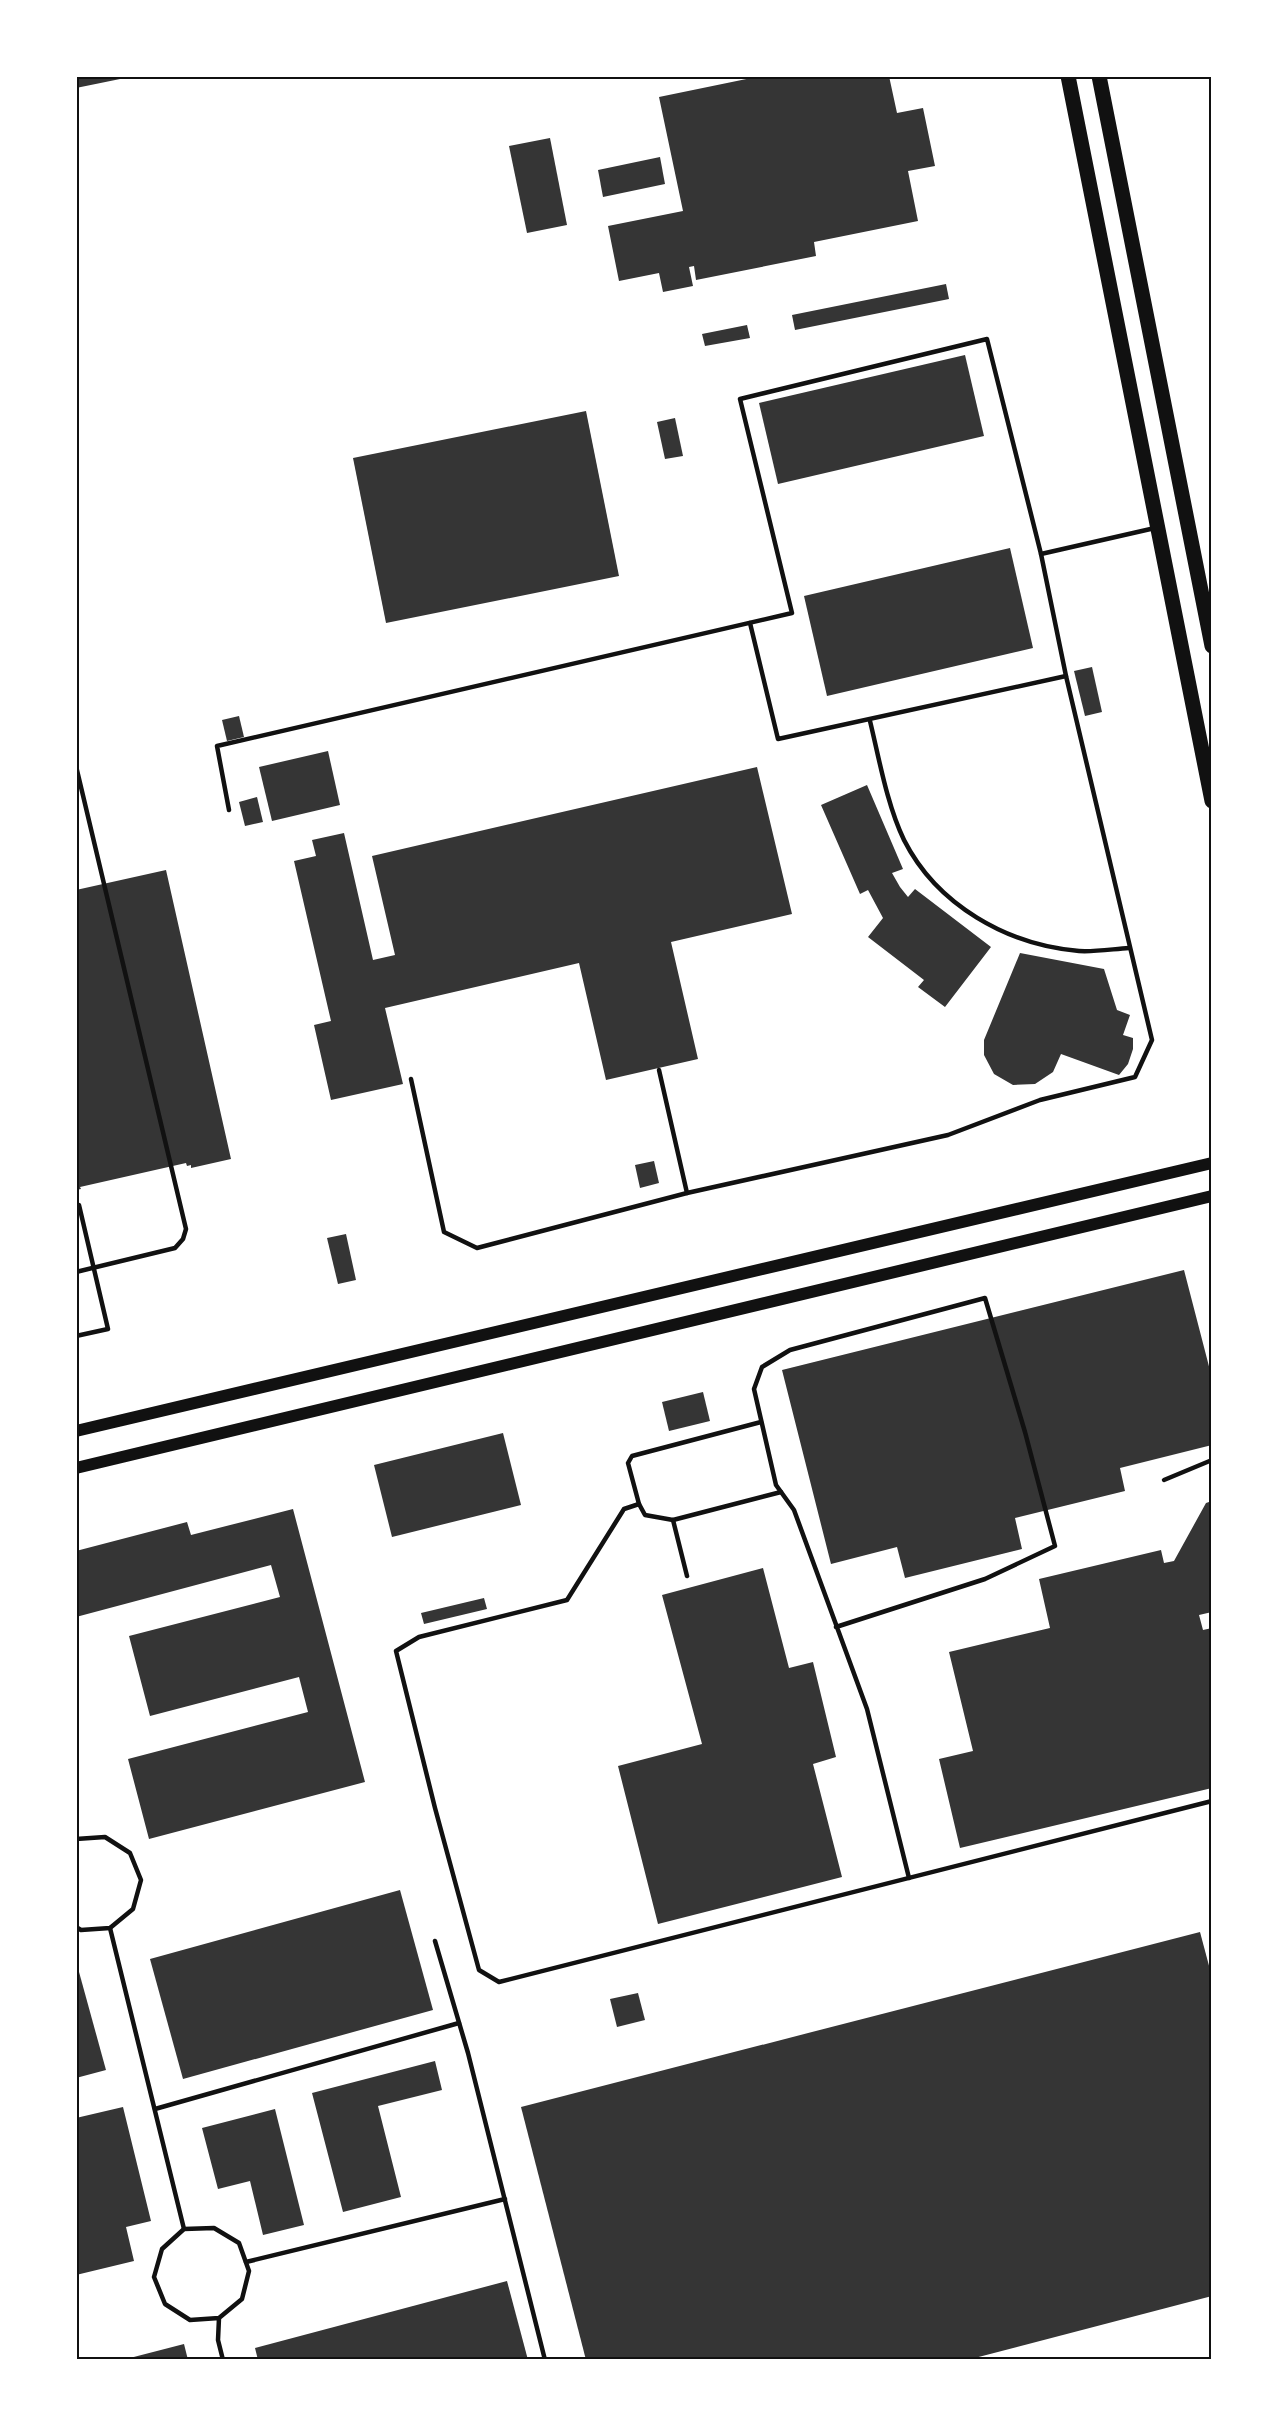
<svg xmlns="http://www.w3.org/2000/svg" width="1288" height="2436" font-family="'PT Sans',sans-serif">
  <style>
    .building { fill: #353535 }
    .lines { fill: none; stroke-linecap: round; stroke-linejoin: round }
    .service { stroke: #111; stroke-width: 4.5 }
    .secondary { stroke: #111; stroke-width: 12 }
    .primary { stroke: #111; stroke-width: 15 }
    .neatline { fill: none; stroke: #111; stroke-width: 2 }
  </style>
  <rect width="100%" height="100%" fill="#fff"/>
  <g class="building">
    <path d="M76,76h49v2l-49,10z"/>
    <path d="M761,76h128l8,37 26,-5 12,58 -27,5 10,50 -104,21 2,14 -120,24 -2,-14 -5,1 4,19 -30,6 -4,-19 -40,8 -11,-55 75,-15 -24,-114z"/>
    <path d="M550,138l17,87 -40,8 -18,-87z"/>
    <path d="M660,157l5,27 -62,13 -5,-27z"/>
    <path d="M946,284l3,15 -154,31 -3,-15z"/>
    <path d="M747,325l3,13 -45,8 -3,-12z"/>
    <path d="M965,355l19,81 -206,48 -19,-81z"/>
    <path d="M586,411l33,165 -233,47 -33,-165z"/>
    <path d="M675,418l8,38 -18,3 -8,-37z"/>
    <path d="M1010,548l23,100 -206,48 -23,-100z"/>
    <path d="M1092,667l10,45 -17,4 -11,-45z"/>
    <path d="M239,716l5,21 -17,4 -5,-21z"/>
    <path d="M328,751l12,54 -68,16 -13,-54z"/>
    <path d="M757,767l35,147 -121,28 27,117 -92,21 -27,-117 -194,45 18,76 -72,16 -17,-75 17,-4 -37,-160 22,-5 -4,-16 32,-7 29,127 22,-5 -23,-99z"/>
    <path d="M867,785l36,84 -11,4 8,14 8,10 7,-8 76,58 -46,60 -27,-20 6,-7 -56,-43 15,-19 -15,-28 -8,4 -39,-89z"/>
    <path d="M257,797l6,25 -18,4 -6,-24z"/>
    <path d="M166,870l65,289 -40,9v-3l-4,1 -1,-3 -106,24 1,2 -5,1v-300z"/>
    <path d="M1020,953l84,16 13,41 13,5 -7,20 10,3v11l-5,15 -9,11 -58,-21 -8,18 -18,12 -22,1 -19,-11 -10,-19v-15z"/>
    <path d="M654,1161l5,22 -19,5 -5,-23z"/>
    <path d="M346,1234l10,46 -18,4 -11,-46z"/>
    <path d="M1184,1270l28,108v67l-92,23 5,23 -110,27 7,31 -117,29 -8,-31 -66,17 -49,-194z"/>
    <path d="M703,1392l7,29 -41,10 -7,-29z"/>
    <path d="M503,1433l18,72 -129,32 -18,-72z"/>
    <path d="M1212,1501v111l-13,3 4,15 9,-2v160l-252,60 -21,-89 34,-8 -24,-99 101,-24 -11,-49 122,-29 3,13 10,-2 32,-58z"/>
    <path d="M293,1509l72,273 -216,57 -21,-80 180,-47 -9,-35 -149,39 -21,-80 151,-39 -9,-32 -195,52v-66l111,-29 4,13z"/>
    <path d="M763,1568l26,100 24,-6 23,95 -23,7 29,113 -184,47 -40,-158 84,-22 -40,-149z"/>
    <path d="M484,1598l3,11 -63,15 -3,-11z"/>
    <path d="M400,1890l33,120 -250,69 -33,-120z"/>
    <path d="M1200,1932l12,45v319l-245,64h-381l-65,-253z"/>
    <path d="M76,1961l30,109 -30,8z"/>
    <path d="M638,1993l7,27 -28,7 -7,-28z"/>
    <path d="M435,2061l7,29 -64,16 23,91 -58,15 -31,-119z"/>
    <path d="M123,2107l28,114 -25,6 8,34 -58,14v-157z"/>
    <path d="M275,2109l29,116 -41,10 -13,-54 -32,8 -16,-61z"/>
    <path d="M507,2281l21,79h-270l-3,-12z"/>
    <path d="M184,2344l4,16h-62v-1z"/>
  </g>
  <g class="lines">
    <g class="service">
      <path d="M1041,554l114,-26"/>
      <path d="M750,623l28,116 288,-63"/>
      <path d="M870,721c9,37 17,84 34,119 33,65 103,105 175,111 16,1 34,-2 50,-3"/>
      <path d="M76,766l110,463 -3,10 -8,9 -99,24"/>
      <path d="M229,810l-12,-64 575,-133 -52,-214 247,-60 54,215 25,122 86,364 -17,37 -95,23 -92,35 -261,58 -210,55 -33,-16 -33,-153"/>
      <path d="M659,1070l28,123"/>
      <path d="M76,1205h3l29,124 -32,7"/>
      <path d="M761,1422l-129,34 -4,7 11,41 6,11 28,5 108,-28"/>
      <path d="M1164,1480l48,-20"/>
      <path d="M639,1504l-15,5 -57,91 -148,37 -23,14 39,157 44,162 20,12 713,-181"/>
      <path d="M673,1520l14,56"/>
      <path d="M836,1627l149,-48 70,-33 -30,-114 -40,-134 -195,52 -28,17 -8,22 22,96 18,25 73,199 42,169"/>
      <path d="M76,1839l29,-2 25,16 11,27 -8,29 -23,19 -29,2 -5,-3"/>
      <path d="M110,1928l74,301"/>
      <path d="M435,1941l33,112 77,307"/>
      <path d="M155,2109l304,-86"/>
      <path d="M246,2262l259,-63"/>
      <path d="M219,2318l-29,2 -25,-16 -11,-27 8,-28 22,-20 30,-1 25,15 10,28 -7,28 -23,19 -1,22 5,20"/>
    </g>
    <g class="secondary">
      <path d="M76,1431l1136,-268"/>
      <path d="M76,1468l1136,-272"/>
    </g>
    <g class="primary">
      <path d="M1068,76l144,725"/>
      <path d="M1099,76l113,570"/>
    </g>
  </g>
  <rect width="1288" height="2436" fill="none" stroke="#ffffff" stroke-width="156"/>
  <rect x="78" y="78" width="1132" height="2280" class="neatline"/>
</svg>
